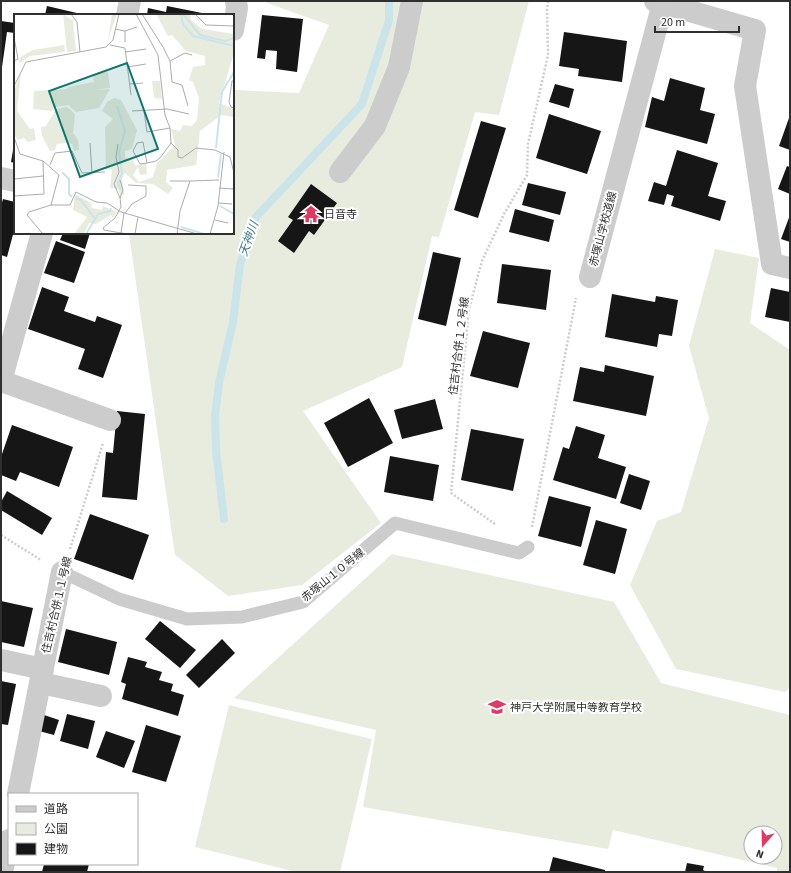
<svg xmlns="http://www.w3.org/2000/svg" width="791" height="873" font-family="'Source Sans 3','Noto Sans JP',sans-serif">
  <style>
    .green { fill: #e8ecde; fill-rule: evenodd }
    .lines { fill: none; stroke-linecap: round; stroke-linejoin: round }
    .stream { stroke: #cbe4ea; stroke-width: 8 }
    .building { fill: #161616 }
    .path { stroke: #ccc; stroke-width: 2.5; stroke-dasharray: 2 2; stroke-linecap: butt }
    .lane { stroke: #ccc; stroke-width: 13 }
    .street { stroke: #ccc; stroke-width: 22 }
    .labels { text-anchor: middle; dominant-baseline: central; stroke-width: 4; stroke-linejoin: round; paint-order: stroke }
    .poi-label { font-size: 11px; fill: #2f2f2f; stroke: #fff; text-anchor: start }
    .street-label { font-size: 11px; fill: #2f2f2f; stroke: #fff }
    .water-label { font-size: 12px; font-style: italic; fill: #417e8e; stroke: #fff }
    .inset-river { fill: none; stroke: #cbe4ea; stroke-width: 2 }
    .inset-road { fill: none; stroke: #acacac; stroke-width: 1 }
    .view { fill: #0f766e; fill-opacity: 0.15; stroke: #0f766e; stroke-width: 2 }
    .inset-edge { fill: none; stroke: #2f2f2f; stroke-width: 2 }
  </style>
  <rect width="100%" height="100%" fill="#fff"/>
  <g class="green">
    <path d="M267,1h262l-30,114 -24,-3 -36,125 -7,-1 -30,131 -99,44 78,112 -79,62 -74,11 -53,-41 -46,-321 1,-1h103v-140l2,-3 64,3 30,-68 -62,-22z"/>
    <path d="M715,249l44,9 -9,65 40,27v337l-5,5 -109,-23 -46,-84 27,-64 24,-9 28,-94 -20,-72z"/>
    <path d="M392,554l222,48 47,81 129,32v157h-13v-4l-164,-38 -5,19 -245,-42 13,-77 -142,-32zM751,833h24v24h-24z"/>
    <path d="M229,705l143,34 -32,133h-44l-101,-25z"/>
  </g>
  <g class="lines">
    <path class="stream" d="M224,519l-8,-69 -1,-34 4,-33 14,-61 7,-57 16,-48 106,-113 27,-84v-19"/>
  </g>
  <g class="building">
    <path d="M47,6l34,8v1h-36z"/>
    <path d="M167,6l40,8 -1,1h-59l1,-7 18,4z"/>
    <path d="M262,15l41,4 -6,53 -21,-3 1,-18 -11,-1 -1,9 -8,-1z"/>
    <path d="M1,21l14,2v10l-8,-1 -5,35z"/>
    <path d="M564,32l63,9 -5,41 -44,-6 1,-7 -20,-3z"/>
    <path d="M670,78l35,10 -5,22 15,4 -8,30 -62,-17 7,-30 12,4z"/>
    <path d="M555,84l19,5 -5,19 -20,-6z"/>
    <path d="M549,114l52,17 -14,43 -51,-16z"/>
    <path d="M789,118l1,1v31l-11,-4z"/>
    <path d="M481,121l25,7 -28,90 -24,-8z"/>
    <path d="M14,144h1v19l-4,-1z"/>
    <path d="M677,150l41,13 -10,33 18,5 -6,20 -49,-15 3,-10 -7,-2 -3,11 -16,-4 6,-19 12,4z"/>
    <path d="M787,166l3,1v27l-12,-5z"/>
    <path d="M528,183l38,9 -6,23 -38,-10z"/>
    <path d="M311,184l26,19 -23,32 -5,-4 -15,22 -16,-12 15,-21 -5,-3z"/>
    <path d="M3,199l12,3v25l-8,30 -6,-2v-49z"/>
    <path d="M515,209l39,11 -5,22 -40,-10z"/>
    <path d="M790,215v27l-9,-3z"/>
    <path d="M63,233h27l-5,16 -25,-9z"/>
    <path d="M56,241l29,11 -11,31 -30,-10z"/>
    <path d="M433,252l28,6 -15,68 -28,-7z"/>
    <path d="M502,264l49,6 -5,40 -49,-7z"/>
    <path d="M42,287l27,10 -5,14 31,11 2,-6 25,9 -19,53 -25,-9 7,-20 -57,-20z"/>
    <path d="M771,288l19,4v30l-25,-5z"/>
    <path d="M612,294l43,8 1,-6 22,4 -6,36 -13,-2 -2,13 -52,-10z"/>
    <path d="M483,331l47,12 -12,45 -48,-12z"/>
    <path d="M605,365l49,11 -8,40 -73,-15 7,-34 24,5z"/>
    <path d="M369,398l24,45 -45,24 -24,-44z"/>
    <path d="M435,399l8,30 -41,10 -8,-29z"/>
    <path d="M117,411l28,3 -8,86 -35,-3 4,-45 7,1z"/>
    <path d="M12,425l61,22 -14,40 -39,-15 -4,9 -15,-6v-18z"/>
    <path d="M576,426l29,9 -7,23 28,9 -10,32 -63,-19 10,-33 6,2z"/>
    <path d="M471,429l53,10 -11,52 -52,-11z"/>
    <path d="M390,456l49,9 -6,36 -49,-9z"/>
    <path d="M629,474l21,7 -9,29 -21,-7z"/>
    <path d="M7,491l45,27 -10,17 -41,-25v-8z"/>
    <path d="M549,496l42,11 -10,40 -43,-11z"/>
    <path d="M90,514l59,21 -16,45 -59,-21z"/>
    <path d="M596,520l31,9 -12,45 -32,-9z"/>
    <path d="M1,601l32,7 -9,39 -23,-5z"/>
    <path d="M160,621l36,29 -16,18 -35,-29z"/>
    <path d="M66,629l51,13 -8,33 -51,-13z"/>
    <path d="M222,639l13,14 -36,35 -13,-13z"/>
    <path d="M128,657l19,5 -2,5 17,5 -3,8 14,4 -2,7 13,4 -6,21 -56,-17 4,-15 -5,-2z"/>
    <path d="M1,681l15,3 -8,41 -7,-1z"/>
    <path d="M67,714l28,7 -7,28 -28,-8z"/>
    <path d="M44,715l15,5 -5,15 -15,-4z"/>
    <path d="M146,725l35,11 -15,46 -34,-10z"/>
    <path d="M106,731l29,10 -11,27 -28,-11z"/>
    <path d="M553,857l52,13v2h-56z"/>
    <path d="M687,863l17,3 -1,4 4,2h-22z"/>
    <path d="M44,864h45l-2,8h-45z"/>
  </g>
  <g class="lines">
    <g class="path">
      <path d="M495,524l-44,-31 18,-184 13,-48 22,-47 23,-39 1,-31 20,-89 -1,-45 1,-9"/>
      <path d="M532,527l44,-229"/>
      <path d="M1,535l40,25"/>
      <path d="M70,549l33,-106"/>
    </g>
    <path class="lane" d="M62,572l57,27 68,20 55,-2 61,-15 92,-79 124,30 9,-6"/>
    <g class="street">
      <path d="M655,1l100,29 -10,56 27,178 18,4"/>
      <path d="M127,15l3,-14"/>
      <path d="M233,30l4,-22 -1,-7"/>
      <path d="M340,172l35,-46 24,-59 13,-66"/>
      <path d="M1,178l14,3"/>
      <path d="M590,277l73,-274"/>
      <path d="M1,381l41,-148"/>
      <path d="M1,381l109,39"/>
      <path d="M1,660l42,9"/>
      <path d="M41,683l60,13"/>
      <path d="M18,794l44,-222"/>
      <path d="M2,872l7,-32"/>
    </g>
  </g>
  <defs>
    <g id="temple-bare" transform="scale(1.38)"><path d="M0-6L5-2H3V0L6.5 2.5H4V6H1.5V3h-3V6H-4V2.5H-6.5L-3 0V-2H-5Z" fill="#dd3b65" stroke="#fff" stroke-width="2.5" paint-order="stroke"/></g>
    <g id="school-bare" transform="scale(1.38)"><path d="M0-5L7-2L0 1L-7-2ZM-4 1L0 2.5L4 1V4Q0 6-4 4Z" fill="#dd3b65" stroke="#fff" stroke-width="2.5" paint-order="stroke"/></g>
  </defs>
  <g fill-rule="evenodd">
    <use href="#temple-bare" x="311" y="214"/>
    <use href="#school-bare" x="497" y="707"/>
  </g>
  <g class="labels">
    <g class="poi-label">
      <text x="324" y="214">日音寺</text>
      <text x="510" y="707">神戸大学附属中等教育学校</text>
    </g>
    <g class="street-label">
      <text transform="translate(603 229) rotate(-75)">赤塚山学校道線</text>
      <text transform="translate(459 346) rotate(-83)">住吉村合併１２号線</text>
      <text transform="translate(333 575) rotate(-39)">赤塚山１０号線</text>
      <text transform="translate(57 605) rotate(-77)">住吉村合併１１号線</text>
    </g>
    <g class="water-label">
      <text transform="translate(249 239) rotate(-70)">天神川</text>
    </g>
  </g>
  <g transform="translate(14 14)">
    <rect width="220" height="220" fill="#fff"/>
    <path d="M49,0l10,7 3,30 -9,1zM98,0h5l-9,26zM142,0h34l1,6 11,9 32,5v19l-15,50 15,6v8l-13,-2 -21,16 -4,34 -29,5 -1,12 7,6 -5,6 -15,-10 -17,-1 -11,-10 -3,5 2,17h-4l-2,-6 -8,-1 2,-18 -6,-1 -1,-42 8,-8 -11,-8 5,-9 7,-4 7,2 16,30 -5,19 -7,2v7h7l3,7 11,-1 1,10 -7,1 -2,-8 -5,8 6,7 14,-5 4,-14 18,-18 -4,-16 9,2 3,-6 9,1 5,-6 2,-22 -6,-16 -4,-2 4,-13 12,-2v-9l-19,-5 -14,-16 -4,1zM50,31l1,7 -35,4 -10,7 -2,-2 4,-5 11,-6zM7,58l-4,39 13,18 4,-1 2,12 -8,2 -4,-4 -6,2 -4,-6v-43zM94,58l2,16 -15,2 15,-1 -11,19 -23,4 -8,-7 -14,2 -2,4 -19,-2 1,-18 33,-2 1,-2 25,-5 1,3 -1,-11zM138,67h8l2,18 -8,-1zM53,93l8,7 -2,19 5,7 1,10 -5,1 -2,-7 -5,-1 -10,1 -2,6 -5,1 -8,-15 -1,-9 5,-1 10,-17zM61,180l16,9 1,5 10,2 1,-4 14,6 -4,6 -2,-3 -15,9 -7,-1 -5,11h-10l13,-17 -14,-7z" fill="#e8ecde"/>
    <path class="inset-river" d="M167,0l2,10 10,12 41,10M169,0l17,21 25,6 9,-3M103,92l8,25 -6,21 3,21 -4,11 3,6M202,134l6,-56 12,-20M48,158l7,7v15l3,3M204,163l3,-23M61,184l6,2 14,19M206,192l14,8M167,213l23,7M72,220l12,-20 12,-3 1,-3"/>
    <path class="inset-road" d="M57,0l6,8 3,30M122,0l22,41 7,60 5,13 1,15 7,7v7l4,1 14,-10 19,2 15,7 4,16M128,0l21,33 7,14 2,21 10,3 6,21M181,0l11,11 28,1M101,15l10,2v11M111,17l12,-4M0,23l4,22 -4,2M96,31l15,3 6,47M111,38l21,-3M156,47l15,-8 7,2M113,53l19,-3M220,67h-2l-3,21 2,5 3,1M116,70l13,-1M0,72l12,-24 80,-15 7,-7 6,-26M118,97l35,-2 22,5M130,97l3,21 23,-4M0,123l6,17 23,7 16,14 -8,30 -22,7 -2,3 16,19M76,129l2,30M104,130l-2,13 3,15 -5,12 6,14 1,9 -6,11 -12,10 1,2 17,3M133,149l-4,-21 -6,1 -4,8 7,13 7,-1 9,-2 4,-3 11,-15M36,151l5,-12 17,-2 10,22 23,-1M0,165l29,-3M106,166l3,10 -3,8M156,167h20M205,174l15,1M0,182l30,-2 -1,-33M205,189l13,1M37,191h19l6,-13 20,10 11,1 14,9 76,22M110,199l-3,20 7,1M111,199l7,-9 14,-8v-10l-18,-1M201,206l13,3M121,220l3,-17M163,220l3,-23 10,-30 29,-1M196,220l8,-28 6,-54"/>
    <path class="view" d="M113,49l31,86 -78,28 -31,-86z"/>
    <rect width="220" height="220" class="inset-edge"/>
  </g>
  <rect width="791" height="873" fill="none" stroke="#2f2f2f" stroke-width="4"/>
  <rect x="8" y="793" width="130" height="72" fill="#ffffff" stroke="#acacac"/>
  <rect x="16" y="806" width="20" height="6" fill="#cccccc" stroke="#acacac"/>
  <text x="44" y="813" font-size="12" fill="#2f2f2f">道路</text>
  <rect x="16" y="823" width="20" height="12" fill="#e8ecde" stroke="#acacac"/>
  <text x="44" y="833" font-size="12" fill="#2f2f2f">公園</text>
  <rect x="16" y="843" width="20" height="12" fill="#161616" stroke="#acacac"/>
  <text x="44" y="853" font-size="12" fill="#2f2f2f">建物</text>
  <g transform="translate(763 845) rotate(200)"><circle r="19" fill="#ffffff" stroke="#acacac"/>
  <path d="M0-3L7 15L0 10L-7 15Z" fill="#dd3b65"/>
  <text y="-6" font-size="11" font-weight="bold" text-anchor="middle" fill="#2f2f2f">N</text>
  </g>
  <path d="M655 26v6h84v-6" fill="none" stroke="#2f2f2f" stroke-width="2"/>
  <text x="661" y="26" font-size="12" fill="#2f2f2f" stroke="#ffffff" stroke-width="3" paint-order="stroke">20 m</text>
</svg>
